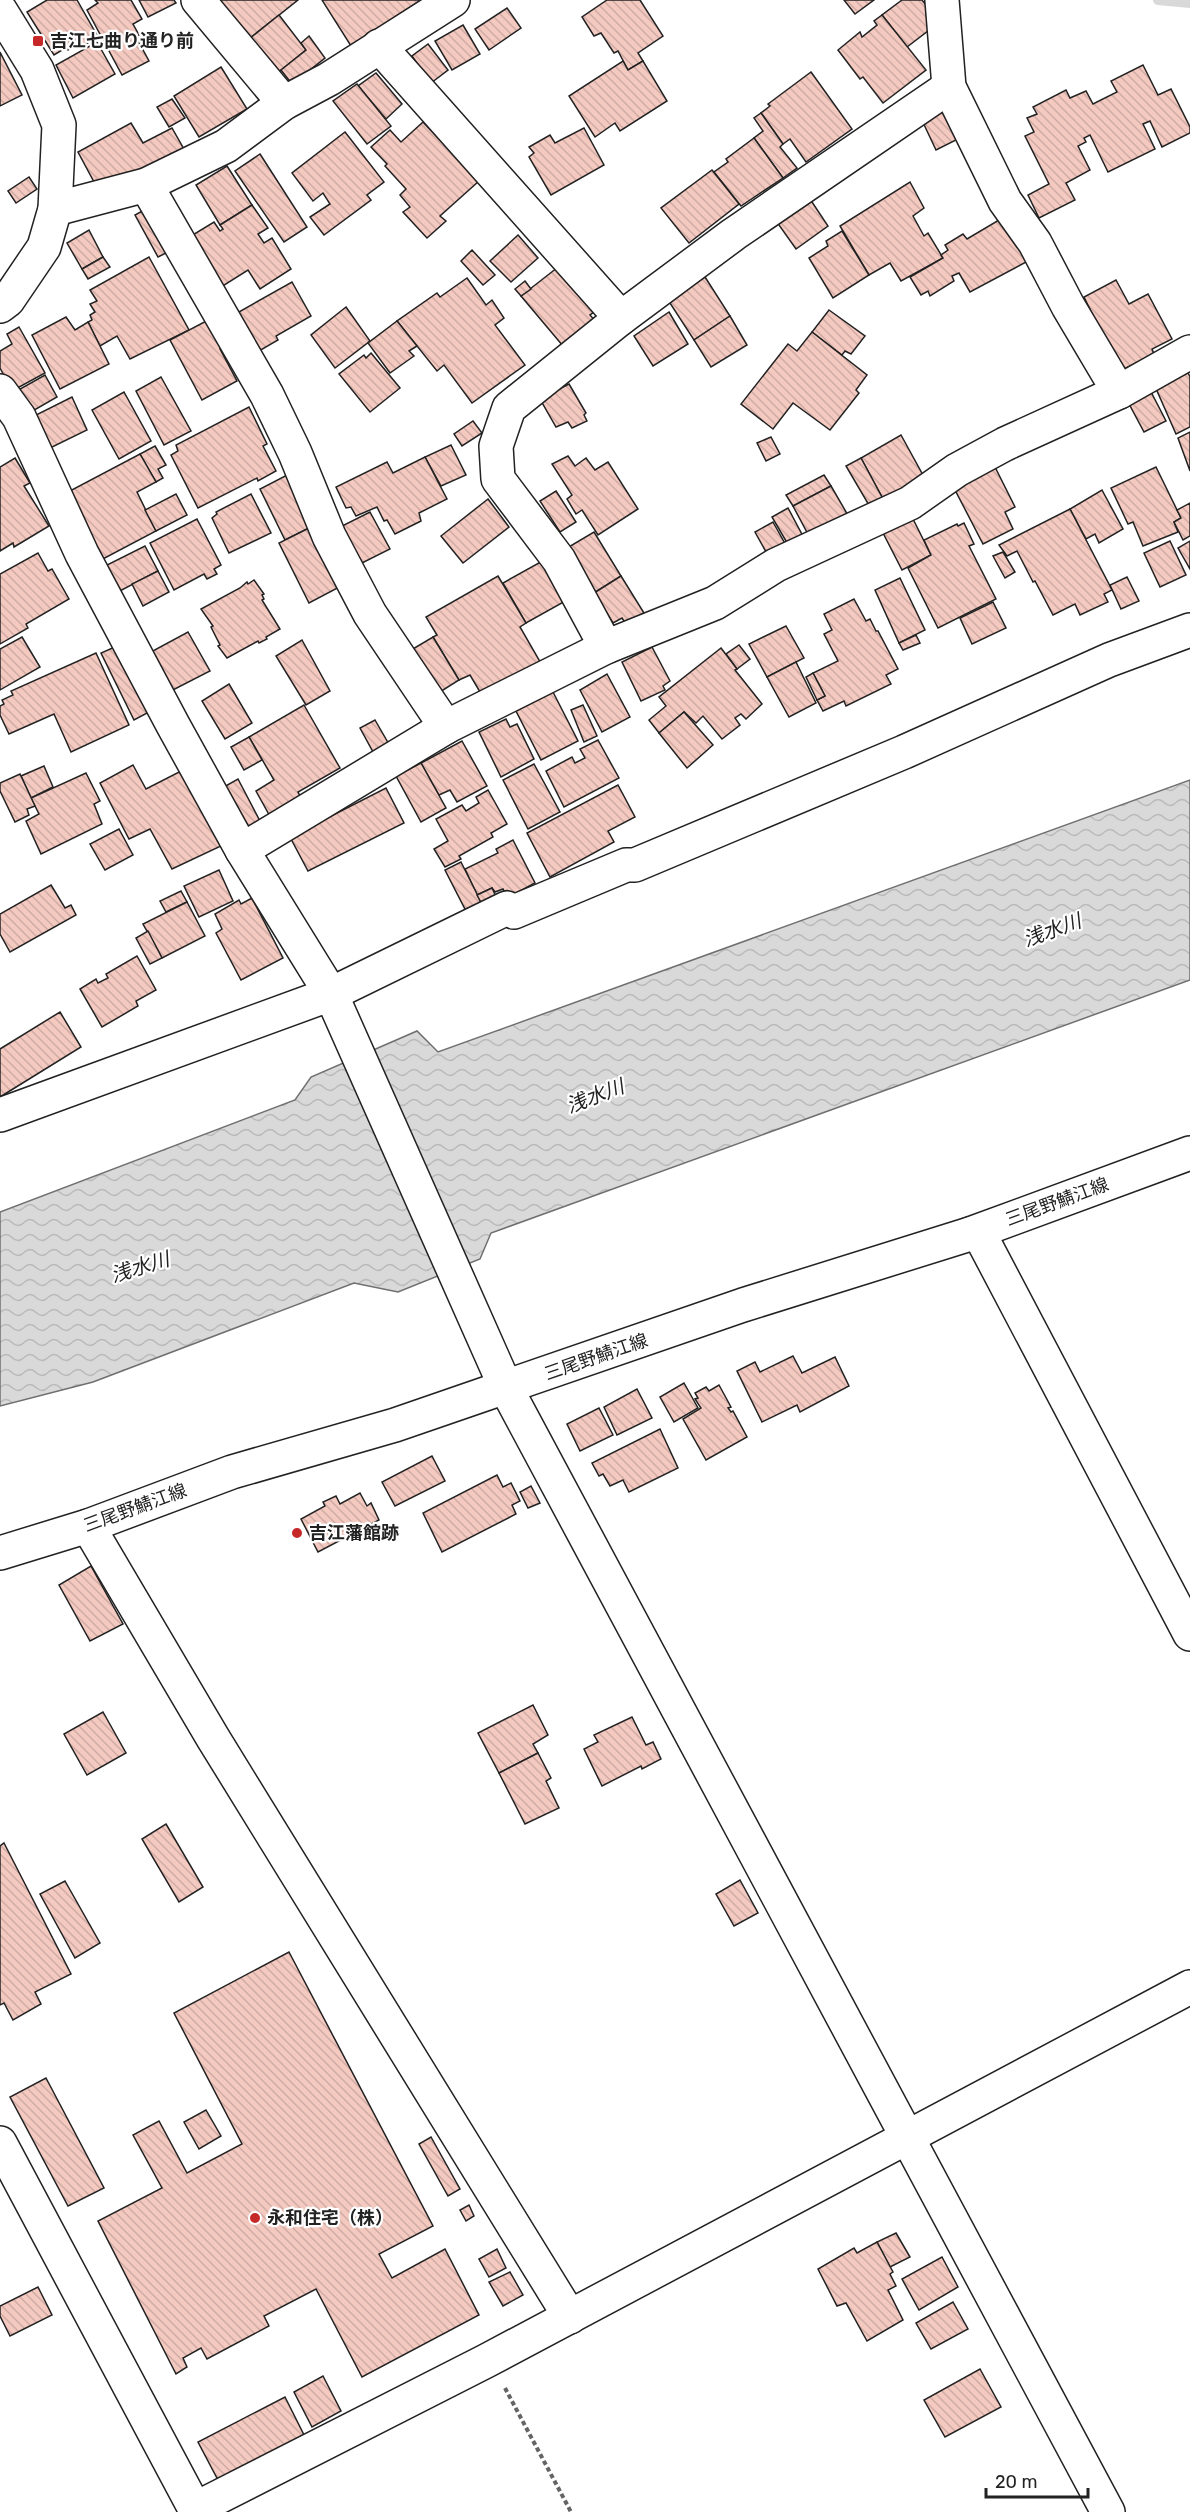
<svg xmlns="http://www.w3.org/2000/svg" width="1190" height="2512" font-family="Rubik,'Noto Sans JP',sans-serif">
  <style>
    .water { fill: url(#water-waves); stroke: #6f6f6f; stroke-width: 1.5 }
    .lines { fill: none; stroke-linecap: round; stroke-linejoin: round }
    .stream { stroke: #d9d9d9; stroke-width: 10 }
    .building { fill: url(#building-back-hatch); stroke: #222; stroke-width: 1.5 }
    .minor-casing { stroke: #222; stroke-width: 36 }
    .major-casing { stroke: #222; stroke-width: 36 }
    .path { stroke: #646464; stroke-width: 4; stroke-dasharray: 4.5 3; stroke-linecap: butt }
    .minor { stroke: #fff; stroke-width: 33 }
    .major { stroke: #fff; stroke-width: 33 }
    .poi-dot { fill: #c62828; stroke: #fff; stroke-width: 2 }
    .labels { text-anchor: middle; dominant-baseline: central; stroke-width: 4.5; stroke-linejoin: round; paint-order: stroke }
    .poi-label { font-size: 18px; font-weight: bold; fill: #222; stroke: #fff; text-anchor: start }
    .street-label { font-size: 18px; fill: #222; stroke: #fff }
    .water-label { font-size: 20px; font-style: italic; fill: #222; stroke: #fff }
  </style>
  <defs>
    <pattern id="water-waves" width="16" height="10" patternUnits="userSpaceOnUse" patternTransform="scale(1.5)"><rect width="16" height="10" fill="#d9d9d9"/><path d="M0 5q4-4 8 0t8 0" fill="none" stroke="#bababa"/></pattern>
    <pattern id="building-back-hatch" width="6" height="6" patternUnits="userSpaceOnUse" patternTransform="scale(1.5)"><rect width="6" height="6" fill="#f3c9c0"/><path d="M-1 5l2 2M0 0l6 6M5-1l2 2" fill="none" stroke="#d0aca5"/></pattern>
  </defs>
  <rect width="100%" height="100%" fill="#fff"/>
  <path class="water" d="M1190,780v200l-699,253 -11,26 -82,33 -44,-9 -261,99 -93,24v-194l295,-112 16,-23 106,-46 21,21z"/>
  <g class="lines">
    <path class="stream" d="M1158,0l32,3"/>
  </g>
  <g class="building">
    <path d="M47,0h30l21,37 -19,11 -1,-3 -10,5 -1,-3 -13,8 -27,-43z"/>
    <path d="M95,0h36l11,19 -9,5 6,11 -3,2 13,24 -27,14 -35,-65 11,-7z"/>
    <path d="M139,0h35l2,3 -28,14z"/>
    <path d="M218,0h80l-49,39z"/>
    <path d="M322,0h99l-70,46z"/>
    <path d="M607,0h33l23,36 -25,17 5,8 -15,9 -10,-19 -4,2 -13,-20 -7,3 -12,-19z"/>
    <path d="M844,0h30l-19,14z"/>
    <path d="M902,0h20l12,15 -1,12 -26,20 -25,-32z"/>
    <path d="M507,8l14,20 -32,22 -14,-21z"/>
    <path d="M279,15l27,35 -30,24 -27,-35z"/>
    <path d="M882,15l44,55 -43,33 -20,-26 -3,2 -22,-29 22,-18 2,5 15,-12 -3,-4z"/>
    <path d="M463,25l17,29 -28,16 -17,-29z"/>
    <path d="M309,36l16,22 -33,26 -11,-14 25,-20 -5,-7z"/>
    <path d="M97,42l18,32 -42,24 -17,-33z"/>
    <path d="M428,44l20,26 -17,13 -19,-27z"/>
    <path d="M0,52l22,43 -22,11z"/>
    <path d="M623,61l5,9 15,-9 24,40 -47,30 -5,-8 -20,14 -26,-41z"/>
    <path d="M1143,65l15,30 13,-6 19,38v6l-28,14 -12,-26 -7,3 12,25 -47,23 -18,-37 -6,3 2,4 -8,4 12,24 -24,13 9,17 -36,18 -11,-23 21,-11 -24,-48 9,-4 -7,-14 10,-4 -4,-7 33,-17 4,8 16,-7 7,13 24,-12 -6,-11z"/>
    <path d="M221,67l26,42 -48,28 -25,-41z"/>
    <path d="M811,72l41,57 -46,33 -16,-23 -7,5 -22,-31 9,-7 -2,-2z"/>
    <path d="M376,73l26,31 -16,15 -28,-33z"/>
    <path d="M357,84l34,42 -24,18 -34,-43z"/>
    <path d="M172,99l13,19 -16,9 -12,-20z"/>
    <path d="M947,102l17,34 -28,14 -17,-36z"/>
    <path d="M761,113l22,31 -3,3 17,21 -14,10 -29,-40 9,-7 -9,-13z"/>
    <path d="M423,122l56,59 -39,35 6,5 -19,17 -24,-26 7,-5 -10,-12 6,-6 -21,-23 2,-2 -16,-17 19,-17 11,12z"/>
    <path d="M131,123l12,20 29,-15 13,23 -84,44 -23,-43z"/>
    <path d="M584,128l20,37 -53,30 -22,-38 5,-4 -5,-6 21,-12 5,8z"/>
    <path d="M345,132l39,50 -17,13 4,5 -47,35 -14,-18 20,-13 -7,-11 -10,8 -21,-28z"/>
    <path d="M754,138l29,40 -42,28 -27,-34 14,-10 -2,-3z"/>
    <path d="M260,154l47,73 -23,15 -49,-71z"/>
    <path d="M227,166l25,39 -32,20 -24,-40z"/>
    <path d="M712,170l27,34 -50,39 -28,-35z"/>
    <path d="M29,177l8,12 -21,14 -8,-12z"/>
    <path d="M910,182l14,26 -11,8 11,20 4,-3 15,25 -42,23 -11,-18 -21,12 -29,-49z"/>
    <path d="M808,196l20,30 -32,23 -22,-31z"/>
    <path d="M252,205l16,23 -10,6 6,9 8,-5 19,31 -31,20 -12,-19 -30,19 -27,-53 23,-14 6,9 3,-2 -3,-4z"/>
    <path d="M151,206l23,43 -16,8 -23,-42z"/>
    <path d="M1004,217l26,43 -60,32 -11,-19 -7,3 2,5 -24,15 -2,-5 -7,4 -11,-18 33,-19 -2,-3 7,-5 -3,-5 18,-11 4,5z"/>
    <path d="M89,230l14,27 -21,12 -15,-26z"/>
    <path d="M842,231l27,44 -36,23 -24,-40 19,-12 -2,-5z"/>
    <path d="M518,235l20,23 -27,24 -21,-21z"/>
    <path d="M472,250l23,25 -12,10 -22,-24z"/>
    <path d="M103,257l7,10 -22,12 -6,-10z"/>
    <path d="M149,257l40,73 -59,29 -13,-23 -17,10 -12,-24 4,-2 -2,-5 5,-3 -5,-8 7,-3 -7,-11z"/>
    <path d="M562,264l35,46 -7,5 7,8 -34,23 -42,-50z"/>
    <path d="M705,277l25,39 -36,24 -26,-40z"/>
    <path d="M467,278l19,27 6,-5 12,18 -9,7 30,40 -53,38 -28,-38 -7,6 -40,-50 40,-28 3,4z"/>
    <path d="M1116,280l13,24 19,-10 24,45 -20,10 2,5 -34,17 -36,-74z"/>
    <path d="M525,281l6,8 -10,7 -6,-7z"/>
    <path d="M292,282l19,34 -35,20 2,4 -26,15 -22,-38z"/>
    <path d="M346,307l24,34 -35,27 -24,-33z"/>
    <path d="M829,310l36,26 -14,18 -6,-3 -3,4 -30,-23z"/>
    <path d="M669,312l19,32 -35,22 -19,-30z"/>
    <path d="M730,316l17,29 -36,22 -17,-27z"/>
    <path d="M66,317l9,13 13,-8 21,42 -49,25 -28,-54z"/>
    <path d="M212,318l15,26 -7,5 17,32 -35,19 -32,-60z"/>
    <path d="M397,321l20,25 -8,5 5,5 -24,17 -22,-30z"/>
    <path d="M19,327l26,46 -33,18 -12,-23v-17l12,-7 -5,-10z"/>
    <path d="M812,332l55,43 -11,15 3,3 -29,37 -37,-27 -20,26 -32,-25 47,-60 9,7z"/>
    <path d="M371,353l29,35 -30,24 -31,-38 25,-19 2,3z"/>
    <path d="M1186,368l4,9v50l-14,7 -22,-50z"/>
    <path d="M45,375l12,22 -33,19 -11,-23z"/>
    <path d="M161,377l30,54 -27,14 -28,-54z"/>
    <path d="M569,384l17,29 -2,2 3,6 -15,7 -4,-6 -12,5 -16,-28z"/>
    <path d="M1149,388l17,33 -22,11 -17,-32z"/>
    <path d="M124,392l27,49 -32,18 -27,-49z"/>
    <path d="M72,397l15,33 -43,21 -16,-32z"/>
    <path d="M249,407l18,37 -4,2 13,25 -18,10 -1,-3 -59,30 -27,-53 7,-4 -2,-6z"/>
    <path d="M473,421l9,12 -20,13 -8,-12z"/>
    <path d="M1190,432v39l-12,-33z"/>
    <path d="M901,435l23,42 -41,22 -22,-41z"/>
    <path d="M771,437l9,17 -14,7 -9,-18z"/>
    <path d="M451,445l15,30 -25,11 -16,-29z"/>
    <path d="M155,446l11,19 -8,4 5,9 -7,4 -16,-28z"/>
    <path d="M140,454l16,28 -19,10 19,39 -55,29 -35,-67z"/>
    <path d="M568,456l7,10 11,-8 9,12 13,-8 30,47 -40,26 -16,-25 -6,4 -9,-15 5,-4 -20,-31z"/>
    <path d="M425,457l22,42 -28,14 2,8 -26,13 -8,-14 -3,1 -7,-14 -21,9 -5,-9 -5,1 -10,-21 51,-25 6,11z"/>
    <path d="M15,458l15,25 -6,3 25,40 -35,21 -1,-4 -13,8v-84z"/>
    <path d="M861,458l22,41 -13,8 -24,-41z"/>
    <path d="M995,467l20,40 -10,5 8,17 -30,15 -29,-56z"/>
    <path d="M1156,467l25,51 -7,4 4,10 -35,14 -10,-24 -5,2 -17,-36z"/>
    <path d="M291,473l26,51 -32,16 -25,-51z"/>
    <path d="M824,475l7,11 -38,20 -7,-11z"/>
    <path d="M831,486l18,31 -39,21 -17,-32z"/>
    <path d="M1102,490l21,39 -24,14 -4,-9 -9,5 -16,-30z"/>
    <path d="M556,491l20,31 -16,10 -20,-31z"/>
    <path d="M176,494l11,21 -31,16 -11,-21z"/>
    <path d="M251,494l20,39 -42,20 -17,-35 5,-4 -1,-2z"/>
    <path d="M488,499l21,28 -46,36 -22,-27z"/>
    <path d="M1190,503v33l-7,4 -9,-18 7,-4 -4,-8z"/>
    <path d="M788,508l17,32 -15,8 -18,-31z"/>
    <path d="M1070,509l42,81 -8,4 4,8 -28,13 -5,-11 -22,11 -18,-34 -2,1 -16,-31 -10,5 -8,-11z"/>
    <path d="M370,512l20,37 -30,15 -20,-37z"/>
    <path d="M910,513l21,42 -29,15 -21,-41z"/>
    <path d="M197,519l24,46 -7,4 3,5 -10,5 -3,-5 -30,16 -24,-47z"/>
    <path d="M773,522l15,27 -18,10 -15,-27z"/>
    <path d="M964,523l10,21 -5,2 27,53 -58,29 -30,-60 23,-13 -7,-15 33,-16 1,2z"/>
    <path d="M317,524l30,59 -38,20 -30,-60z"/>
    <path d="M594,532l27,44 -27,17 -27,-45z"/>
    <path d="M1170,541l16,34 -26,12 -16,-34z"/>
    <path d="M1190,541v28l-12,-21z"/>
    <path d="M145,546l13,25 -40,21 -13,-26z"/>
    <path d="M1003,552l12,20 -10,6 -12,-22z"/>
    <path d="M38,553l10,18 4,-2 17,30 -43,25 2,4 -28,16v-70z"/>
    <path d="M546,559l23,40 -43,24 -23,-40z"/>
    <path d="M158,571l11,21 -26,14 -11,-22z"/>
    <path d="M498,576l28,47 -6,4 26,45 -63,25 -13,-22 -11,5 -26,-43 4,-2 -11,-18z"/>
    <path d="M621,576l23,37 -18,11 -4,-6 -9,5 -19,-30z"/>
    <path d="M1127,577l12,24 -18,8 -11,-24z"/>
    <path d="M900,578l25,52 -26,13 -24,-53z"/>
    <path d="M254,580l10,14 -2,1 2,4 -2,1 18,29 -14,8 1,2 -8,4 -1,-2 -31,17 -9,-12 2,-1 -9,-18 2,-1 -12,-17 39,-21 7,-6 1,2z"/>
    <path d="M854,599l12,22 4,-2 6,12h2l20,38 -12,6 5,9 -45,22 -2,-5 -21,10 -6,-11 8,-4 -12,-23 25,-12 -14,-27 8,-4 -8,-16z"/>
    <path d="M993,602l13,26 -34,16 -12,-26z"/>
    <path d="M786,626l18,32 -37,19 -18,-33z"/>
    <path d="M188,632l22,39 -41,21 -20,-39z"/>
    <path d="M916,635l4,8 -17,7 -4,-7z"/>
    <path d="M22,637l18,30 -40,23v-41z"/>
    <path d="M433,637l26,43 -27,17 -26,-44z"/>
    <path d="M302,640l28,51 -24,14 -30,-49z"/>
    <path d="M739,645l11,14 -13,10 -11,-15z"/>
    <path d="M117,646l34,65 -17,9 -33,-67z"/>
    <path d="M652,647l18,34 -7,5 2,4 -24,11 -19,-39z"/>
    <path d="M721,648l16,21 -2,1 27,34 -16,15 -5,-5 -6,4 5,7 -18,14 -19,-23 -7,7 -12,-11 -25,21 -10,-13 17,-14 -7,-9z"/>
    <path d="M96,653l33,72 -58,27 -17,-38 -45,20 -9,-19v-9l4,-2 -2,-4 11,-5 -2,-4z"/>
    <path d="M796,662l20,41 -27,14 -22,-40z"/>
    <path d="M813,673l12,23 -8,4 -11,-23z"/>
    <path d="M607,674l23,43 -28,15 -22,-42z"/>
    <path d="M229,684l23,39 -27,16 -23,-38z"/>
    <path d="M553,692l25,49 -37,19 -25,-49z"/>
    <path d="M304,705l36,63 -42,24 5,10 -31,18 -16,-29 18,-11 -25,-43z"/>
    <path d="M583,705l14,31 -13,6 -13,-32z"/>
    <path d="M684,712l29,33 -26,23 -28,-35z"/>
    <path d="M506,719l4,8 7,-3 17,35 -33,18 -22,-45z"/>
    <path d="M375,720l19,33 -16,8 -18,-33z"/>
    <path d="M249,737l13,23 -18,10 -13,-23z"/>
    <path d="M598,740l21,38 -55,29 -18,-36 26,-14 3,6 10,-5 -5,-9z"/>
    <path d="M462,741l25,45 -30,16 -7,-12 -11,5 -18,-32z"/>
    <path d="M421,763l25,45 -25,14 -25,-46z"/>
    <path d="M534,764l26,48 -32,17 -25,-49z"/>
    <path d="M133,765l13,24 37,-19 38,76 -49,23 -22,-40 -21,10 -29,-56z"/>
    <path d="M44,766l9,21 -22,11 -10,-22z"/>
    <path d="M86,773l14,28 -6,3 8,20 -61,30 -15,-33 13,-7 -8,-16z"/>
    <path d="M20,774l15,32 -8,3 2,6 -14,7 -15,-31v-8z"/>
    <path d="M238,779l23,44 -17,9 -22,-44z"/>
    <path d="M618,785l17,32 -27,14 6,11 -64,35 -23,-44z"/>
    <path d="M386,788l18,35 -96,48 -18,-34z"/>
    <path d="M488,790l19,34 -16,9 2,4 -34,19 2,3 -16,8 -11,-18 14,-8 -12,-22 26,-14 4,6 13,-8 -3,-6z"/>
    <path d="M119,829l14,26 -28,15 -15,-26z"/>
    <path d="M513,840l22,43 -28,15 -4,-9 -8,3 -3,-4 -15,7 -12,-26 33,-16 -2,-4z"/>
    <path d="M461,862l22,44 -16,7 -22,-43z"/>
    <path d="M219,870l14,31 -34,16 -15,-31z"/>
    <path d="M51,885l14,23 6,-3 5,10 -66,37 -10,-18v-20z"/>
    <path d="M492,888l7,15 -16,3 -6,-11z"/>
    <path d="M181,891l6,11 -21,10 -6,-11z"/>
    <path d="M252,898l31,60 -42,22 -25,-47 6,-4 -7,-15 24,-14 2,4z"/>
    <path d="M187,902l18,34 -43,22 -19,-34z"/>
    <path d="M148,931l14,27 -12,6 -14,-26z"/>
    <path d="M137,956l19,34 -20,11 2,5 -36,21 -22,-38 16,-10 2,4 10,-5 -2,-4z"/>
    <path d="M60,1012l21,35 -81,50v-48z"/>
    <path d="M793,1356l9,17 33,-16 14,29 -49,26 -3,-7 -35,17 -25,-51 18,-9 5,10z"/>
    <path d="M684,1383l14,25 -24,14 -14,-25z"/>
    <path d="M719,1385l12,22 -3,1 3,4 2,-1 14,26 -41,23 -23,-41 18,-11 -6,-9 3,-1 -3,-5 11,-6 3,4z"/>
    <path d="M637,1389l15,29 -35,17 -13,-28z"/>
    <path d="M599,1408l14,27 -33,16 -13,-27z"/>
    <path d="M660,1429l18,39 -49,24 -6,-12 -13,6 -7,-12 -4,2 -7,-13z"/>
    <path d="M432,1456l13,25 -50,25 -13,-24z"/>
    <path d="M497,1475l6,12 8,-4 9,18 -8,4 4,9 -74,38 -19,-39z"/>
    <path d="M531,1486l9,17 -12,5 -8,-16z"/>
    <path d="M360,1493l7,13 4,-3 8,17 -61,32 -17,-33 24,-13 -2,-4 13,-6 4,8z"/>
    <path d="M91,1566l32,58 -33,17 -31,-56z"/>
    <path d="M533,1705l15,30 -15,9 5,9 -39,20 -21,-40z"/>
    <path d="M103,1712l23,41 -39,22 -23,-41z"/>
    <path d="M632,1717l14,28 7,-3 8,17 -19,10 -1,-3 -39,20 -18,-37 14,-7 -4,-7z"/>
    <path d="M538,1753l13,25 -5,3 13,27 -34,16 -26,-51z"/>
    <path d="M166,1824l37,63 -24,15 -37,-63z"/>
    <path d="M4,1843l67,131 -36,18 6,12 -28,16 -9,-17 -4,2v-159z"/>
    <path d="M740,1880l18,33 -24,13 -18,-32z"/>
    <path d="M65,1881l35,62 -25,15 -35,-64z"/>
    <path d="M289,1952l144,274 -54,28 13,24 53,-29 34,66 -117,62 -46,-88 -52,27 5,10 -62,33 -6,-11 -18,10 4,9 -11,7 -78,-153 64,-33 -29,-53 26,-14 28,52 55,-29 -68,-131z"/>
    <path d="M46,2078l58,110 -36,18 -58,-109z"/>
    <path d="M206,2110l15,26 -22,13 -15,-27z"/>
    <path d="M431,2137l29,52 -12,7 -29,-52z"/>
    <path d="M469,2205l5,11 -8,5 -6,-11z"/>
    <path d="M896,2233l14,24 -20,10 -13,-25z"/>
    <path d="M877,2242l16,30 -3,2 6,12 -8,4 15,30 -36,21 -21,-38 -9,3 -19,-37 36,-21 3,5z"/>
    <path d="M497,2249l9,19 -17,9 -10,-18z"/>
    <path d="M942,2257l16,30 -39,23 -17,-31z"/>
    <path d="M510,2272l13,23 -20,11 -14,-24z"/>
    <path d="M38,2287l14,28 -42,21 -10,-20v-10z"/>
    <path d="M953,2302l15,27 -37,20 -15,-26z"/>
    <path d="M980,2369l21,38 -56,30 -21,-37z"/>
    <path d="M323,2376l18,35 -29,16 -18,-35z"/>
    <path d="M285,2397l19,38 -86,45 -20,-38z"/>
  </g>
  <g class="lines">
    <g class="minor-casing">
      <g id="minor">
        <path d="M198,0l86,103"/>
        <path d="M942,0l7,87 56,114 30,42 33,63 51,86"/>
        <path d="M0,10l37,60 22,55 -4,84 -11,38 -36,53 -8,6"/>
        <path d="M379,46l242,272"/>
        <path d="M146,185l121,210 28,58 34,83 41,78 76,113"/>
        <path d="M55,209l91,-24 80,-39 58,-43 45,-24 124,-79"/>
        <path d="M0,391l19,26 63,137 91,171 69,125 89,144 175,394 602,1124"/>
        <path d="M606,647l-47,-87 -61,-81 -2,-33 13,-38 112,-90 113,-84 215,-147"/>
        <path d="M242,850l204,-123 160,-80 109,-44 61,-38 134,-62 47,-33 48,-26 114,-52 71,-40"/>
        <path d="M0,1115l331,-121 176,-86 7,4 112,-47h9l269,-113 205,-92 81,-30"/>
        <path d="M970,1234l10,1 210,399"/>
        <path d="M88,1526l125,212 357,579"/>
        <path d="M0,2143l195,366 291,-148 704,-374"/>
      </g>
    </g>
    <g class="major-casing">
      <path id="major" d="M0,1553l88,-27 144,-54 163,-47 348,-120 227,-71 220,-81"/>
    </g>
    <path class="path" d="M505,2388l66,124"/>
    <use href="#minor" class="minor"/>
    <use href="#major" class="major"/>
  </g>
  <g class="poi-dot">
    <rect x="32" y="35" width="12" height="12" rx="3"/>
    <circle cx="297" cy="1533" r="6"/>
    <circle cx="255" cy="2218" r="6"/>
  </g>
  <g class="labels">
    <g class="poi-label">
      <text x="50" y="41">吉江七曲り通り前</text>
      <text x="309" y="1533">吉江藩館跡</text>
      <text x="267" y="2218">永和住宅（株）</text>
    </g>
    <g class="street-label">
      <text transform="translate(1057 1202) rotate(-20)">三尾野鯖江線</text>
      <text transform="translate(596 1357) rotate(-19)">三尾野鯖江線</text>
      <text transform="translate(135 1508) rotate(-20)">三尾野鯖江線</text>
    </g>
    <g class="water-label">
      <text transform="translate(1052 930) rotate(-20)">浅水川</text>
      <text transform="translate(595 1096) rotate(-21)">浅水川</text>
      <text transform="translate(140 1267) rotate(-17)">浅水川</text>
    </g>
  </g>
  <path d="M986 2488v9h102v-9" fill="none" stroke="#222222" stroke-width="3"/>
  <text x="995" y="2488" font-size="18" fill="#222222" stroke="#ffffff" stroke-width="4.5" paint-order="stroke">20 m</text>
</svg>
